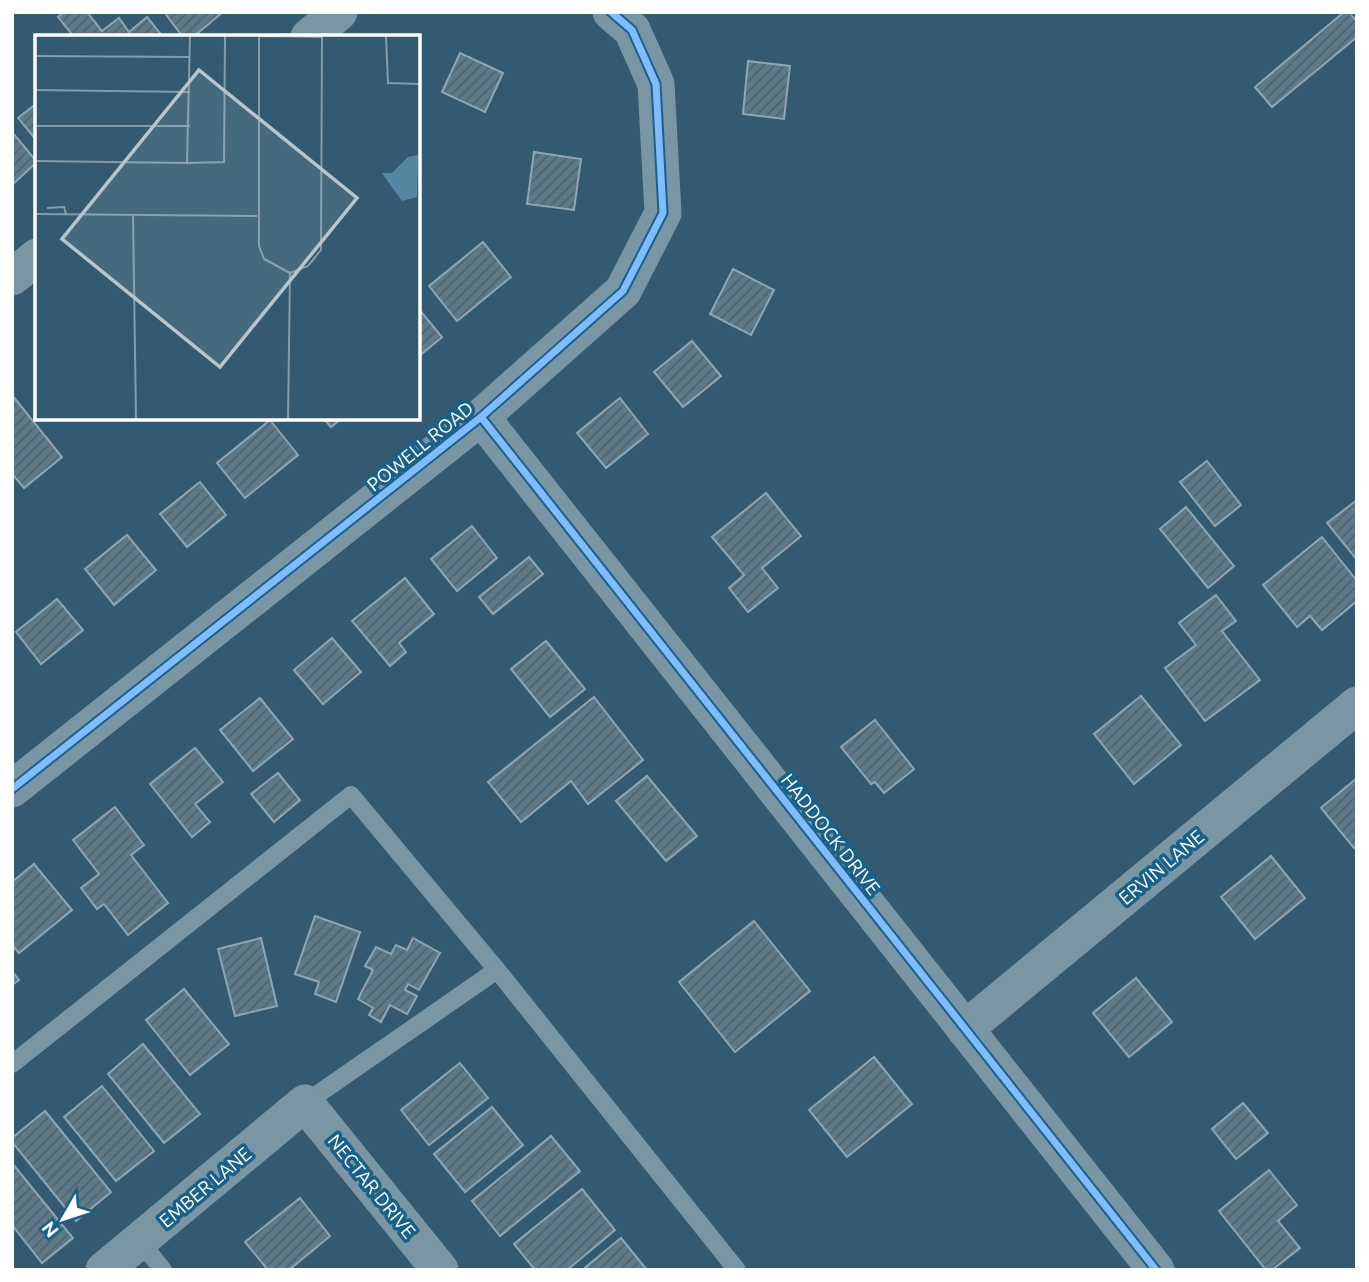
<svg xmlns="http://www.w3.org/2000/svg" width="1369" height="1282" font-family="Ubuntu,sans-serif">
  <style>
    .building { fill: url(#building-hatch); stroke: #8ea6b3; stroke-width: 2 }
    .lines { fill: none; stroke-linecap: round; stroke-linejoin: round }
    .service { stroke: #7a96a5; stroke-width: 18 }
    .minor { stroke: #7a96a5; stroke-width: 37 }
    .cycleway-casing { stroke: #1a6189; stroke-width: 11 }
    .cycleway { stroke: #80bcff; stroke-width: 7 }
    .labels { text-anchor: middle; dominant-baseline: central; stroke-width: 7; stroke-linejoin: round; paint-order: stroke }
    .street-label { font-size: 19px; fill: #fff; stroke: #1a6189 }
    .inset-road { fill: none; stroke: #859ca9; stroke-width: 2 }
    .view { fill: #b8c5cd; fill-opacity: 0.15; stroke: #b8c5cd; stroke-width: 3.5 }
    .inset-edge { fill: none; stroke: #fff; stroke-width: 3.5 }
  </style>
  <defs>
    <pattern id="building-hatch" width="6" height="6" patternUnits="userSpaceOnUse" patternTransform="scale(1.75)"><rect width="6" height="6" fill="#5d7a8a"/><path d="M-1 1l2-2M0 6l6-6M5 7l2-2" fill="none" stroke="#54636b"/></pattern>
  </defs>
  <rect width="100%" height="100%" fill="#335a70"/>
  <g class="building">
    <path d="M64,12h23l15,19 17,-13 10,14 18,-15 16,20h-89l-16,-20z"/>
    <path d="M164,12h59l-30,25h-10z"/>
    <path d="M1344,12h5l8,10v15l-85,70 -17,-20z"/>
    <path d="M460,53l43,20 -18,39 -43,-20z"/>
    <path d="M748,61l42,5 -6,53 -41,-5z"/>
    <path d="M37,103v38l-19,-23z"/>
    <path d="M12,132l25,30 -25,23z"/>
    <path d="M534,152l47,7 -7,51 -47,-6z"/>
    <path d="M483,242l28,35 -54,44 -28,-35z"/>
    <path d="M733,269l41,21 -23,45 -41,-21z"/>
    <path d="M418,308l24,29 -24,20z"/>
    <path d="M692,341l29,35 -38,31 -29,-35z"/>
    <path d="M12,395l50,62 -38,31 -12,-14z"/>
    <path d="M620,398l28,36 -42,34 -29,-35z"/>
    <path d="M323,418h19l-11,9z"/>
    <path d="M270,420l28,35 -53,43 -28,-35z"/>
    <path d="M1207,461l34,44 -26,21 -35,-44z"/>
    <path d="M200,482l26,33 -39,32 -27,-33z"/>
    <path d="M766,493l35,43 -39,32 16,20 -30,24 -19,-24 15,-13 -32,-38z"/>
    <path d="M1357,500v60l-30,-37z"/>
    <path d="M1186,507l48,59 -26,22 -48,-59z"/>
    <path d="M472,526l25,32 -40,33 -26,-32z"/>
    <path d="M127,535l29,35 -42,35 -29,-36z"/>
    <path d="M1322,537l35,44v20l-35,29 -12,-14 -13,11 -34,-42z"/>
    <path d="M529,557l14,17 -50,40 -14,-17z"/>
    <path d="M405,578l29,36 -35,29 7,9 -16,14 -38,-45z"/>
    <path d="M1216,595l20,26 -14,10 38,49 -55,41 -40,-53 31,-23 -17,-22z"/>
    <path d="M57,599l26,31 -42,34 -25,-32z"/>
    <path d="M332,638l29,34 -38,32 -29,-34z"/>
    <path d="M546,641l39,48 -35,28 -39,-48z"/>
    <path d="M1141,696l40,49 -47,39 -40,-50z"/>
    <path d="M594,697l49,63 -55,44 -17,-23 -50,41 -33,-40z"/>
    <path d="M260,698l33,41 -40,32 -33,-41z"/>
    <path d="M875,720l39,49 -30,24 -9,-11 -4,2 -30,-37z"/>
    <path d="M195,748l28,34 -28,22 15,18 -18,15 -42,-53z"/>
    <path d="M278,773l22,27 -26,22 -23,-28z"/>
    <path d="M647,776l50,60 -31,25 -50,-60z"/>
    <path d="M1357,778v67l-3,3 -33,-40z"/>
    <path d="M115,807l29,38 -13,10 37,48 -40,32 -24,-31 -7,5 -16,-21 18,-14 -26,-34z"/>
    <path d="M1271,856l34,42 -50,41 -34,-42z"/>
    <path d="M34,864l38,46 -53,43 -7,-8v-63z"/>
    <path d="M315,916l45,16 -24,70 -21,-8 4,-12 -24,-8z"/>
    <path d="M754,921l56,70 -75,61 -56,-70z"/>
    <path d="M261,938l16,68 -42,10 -17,-67z"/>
    <path d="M413,938l27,15 -21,37 -11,-6 -3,6 12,6 -10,18 -17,-9 -9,17 -12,-7 4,-7 -15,-9 15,-29 -8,-4 11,-19 15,7 5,-9 11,5z"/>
    <path d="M12,971l7,9 -7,5z"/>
    <path d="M1136,978l36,44 -43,35 -36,-44z"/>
    <path d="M184,989l45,55 -39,31 -44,-55z"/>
    <path d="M143,1044l57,70 -36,29 -56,-69z"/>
    <path d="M874,1057l38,47 -65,53 -38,-47z"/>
    <path d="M460,1063l28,35 -59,47 -28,-35z"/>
    <path d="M102,1086l52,65 -38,30 -52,-64z"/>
    <path d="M1243,1103l25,30 -32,26 -24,-30z"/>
    <path d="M492,1107l31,38 -58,47 -31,-38z"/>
    <path d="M45,1111l66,81 -35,29 -64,-79v-4z"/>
    <path d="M551,1136l29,35 -80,65 -28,-35z"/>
    <path d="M12,1163l61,75 -31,25 -30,-38z"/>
    <path d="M1269,1170l28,35 -19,16 22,27 -28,22h-6l-47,-59z"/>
    <path d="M582,1189l33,41 -48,40h-32l-21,-26z"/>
    <path d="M300,1198l30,38 -41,34h-21l-23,-28z"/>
    <path d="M621,1238l26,32h-65z"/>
  </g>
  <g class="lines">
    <g class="service">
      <path d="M12,1064l339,-269 146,175"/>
      <path d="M305,1103l192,-133 240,300"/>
      <path d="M140,1241l23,29"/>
    </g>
    <g class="minor">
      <path d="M309,37l30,-25"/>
      <path d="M12,277l25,-20"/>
      <path d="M481,417l675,853"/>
      <path d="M12,789l469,-372 142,-126 40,-78 -7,-129 -24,-54 -21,-18"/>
      <path d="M965,1029l392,-324"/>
      <path d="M104,1270l201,-167 135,167"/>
    </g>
    <g class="cycleway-casing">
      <g id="cycleway">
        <path d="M481,417l675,853"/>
        <path d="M12,789l469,-372 142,-126 40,-78 -7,-129 -24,-54 -21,-18"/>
      </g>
    </g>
    <use href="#cycleway" class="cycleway"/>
  </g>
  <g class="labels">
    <g class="street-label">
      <text transform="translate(420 446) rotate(-39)">POWELL ROAD</text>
      <text transform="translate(831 834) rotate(52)">HADDOCK DRIVE</text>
      <text transform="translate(1161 867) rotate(-40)">ERVIN LANE</text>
      <text transform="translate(372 1186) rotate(51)">NECTAR DRIVE</text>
      <text transform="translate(205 1187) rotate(-40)">EMBER LANE</text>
    </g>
  </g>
  <g transform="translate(35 35)">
    <rect width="385" height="385" fill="#335a70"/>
    <path d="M383,120l-1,42 -15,4 -20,-28h10l16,-16z" fill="#5687a2"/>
    <path class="inset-road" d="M224,1v210l5,13 26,14M224,1l63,1M351,1l2,47 32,1M0,21l155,1M0,55l155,2M0,91h155M0,126l152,2 3,-127M152,128l37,-1 1,-126M12,173l17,-1 2,7M0,179l222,2M98,180l3,204M255,238l18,-7 13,-16 1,-214M253,384l2,-146"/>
    <path class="view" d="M164,35l158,128 -137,169 -158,-128z"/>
    <rect width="385" height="385" class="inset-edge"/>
  </g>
  <rect width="1369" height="1282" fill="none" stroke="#ffffff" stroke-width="28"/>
  <g transform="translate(63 1219) rotate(231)" stroke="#1a6189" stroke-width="5" paint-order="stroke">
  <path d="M0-5L12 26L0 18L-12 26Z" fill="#ffffff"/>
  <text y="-10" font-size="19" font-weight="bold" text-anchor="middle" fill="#ffffff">N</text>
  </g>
</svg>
